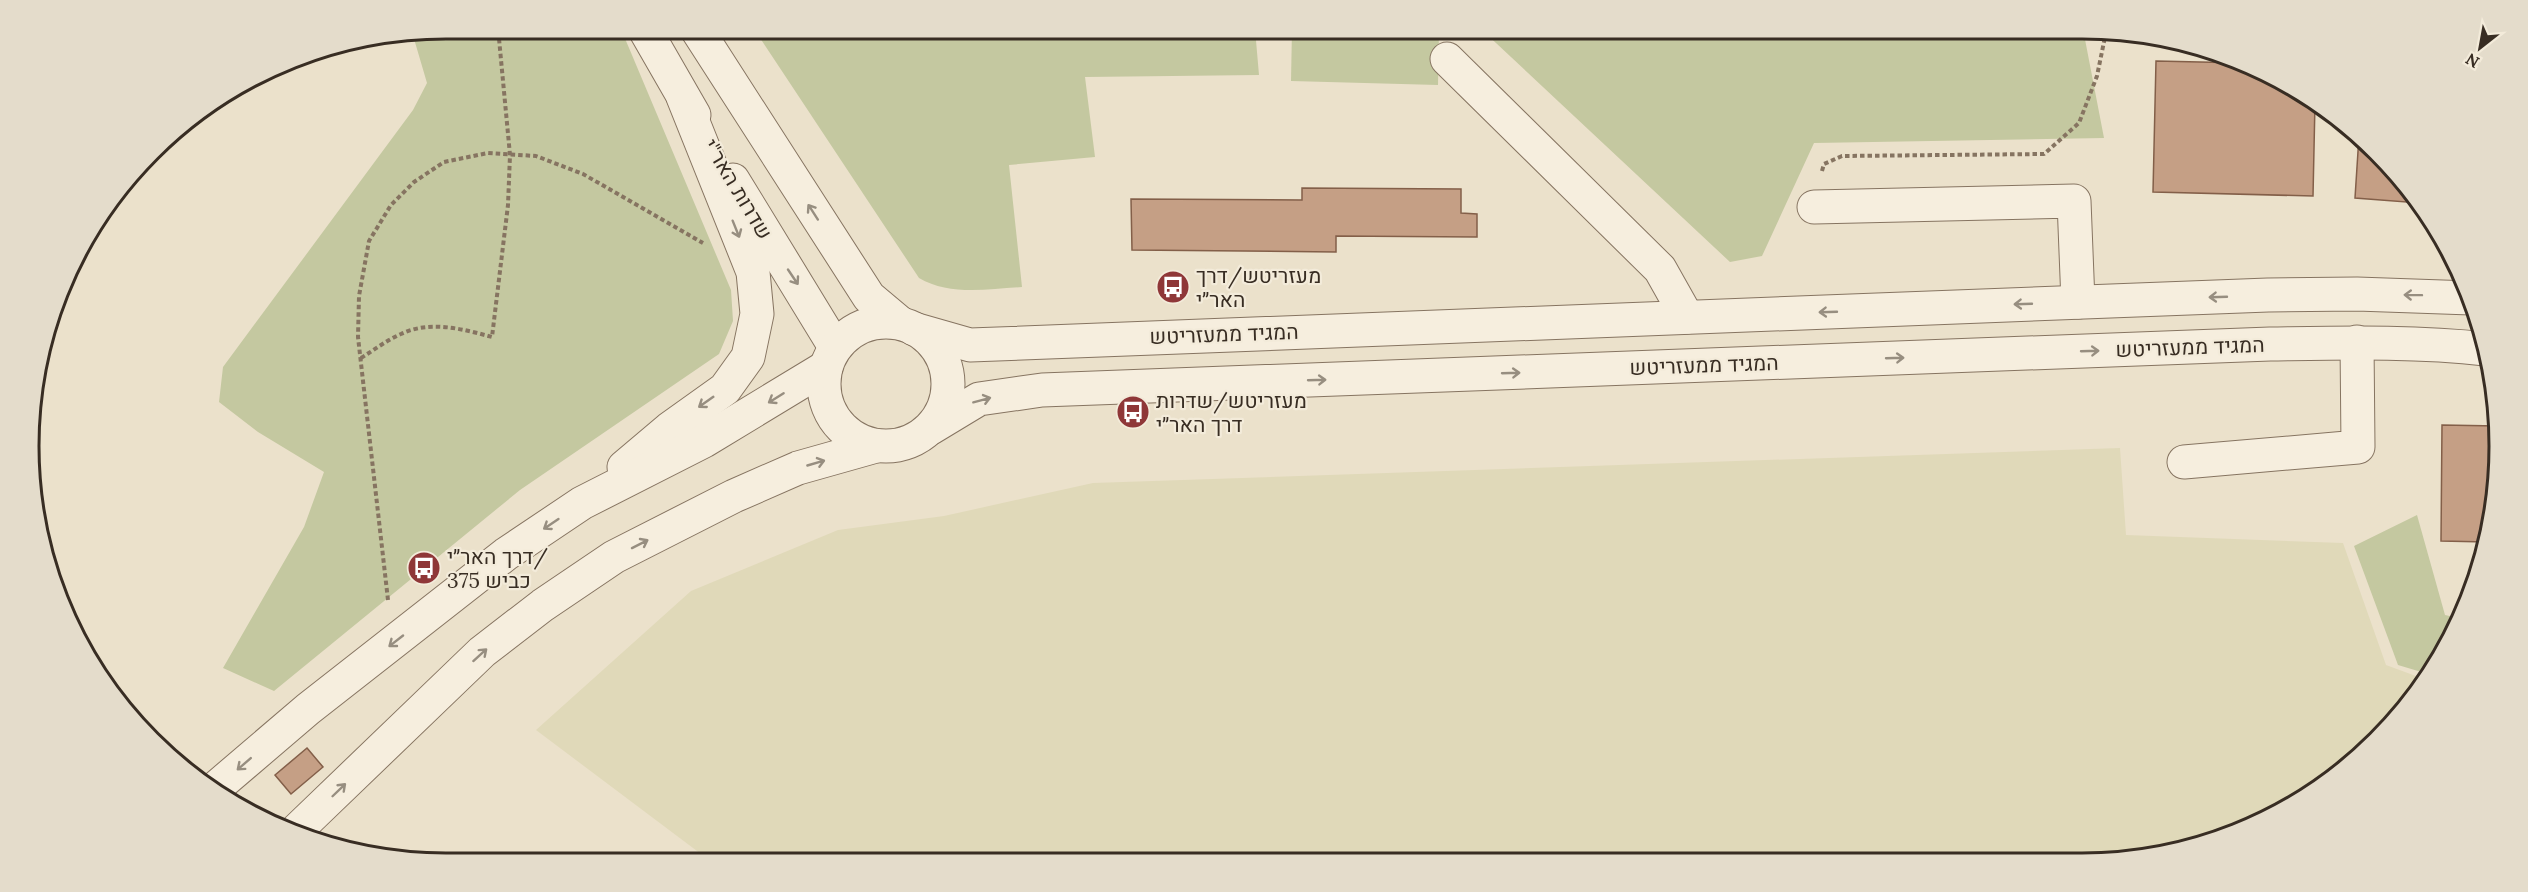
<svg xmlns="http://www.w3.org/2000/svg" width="2528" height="892" font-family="Lora,Heebo,serif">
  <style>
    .farmland { fill: #e0d9b9 }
    .green { fill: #c4c8a0 }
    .building { fill: #c59f85; stroke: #835f49; stroke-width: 1.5 }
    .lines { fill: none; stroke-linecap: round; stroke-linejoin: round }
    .minor-casing { stroke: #867461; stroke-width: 35 }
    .path { stroke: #867461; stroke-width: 4; stroke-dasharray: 4.5 3; stroke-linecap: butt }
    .minor { stroke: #f6eede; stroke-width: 33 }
    .oneway { stroke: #978e80 }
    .labels { text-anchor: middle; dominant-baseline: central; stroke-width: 4.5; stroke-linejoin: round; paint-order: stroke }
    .street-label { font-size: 21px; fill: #382d23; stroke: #f3ebda }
    .poi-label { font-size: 21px; fill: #382d23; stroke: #f3ebda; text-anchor: start }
    .rim { fill: none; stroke: #382d23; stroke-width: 3 }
  </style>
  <rect width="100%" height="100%" fill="#ebe1cb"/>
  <path class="farmland" d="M2120,448l6,87 217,8 43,122 38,14 -66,81 -92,61 -129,39 -1424,3 -177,-133 155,-139 147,-61 106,-14 149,-33z"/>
  <g class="green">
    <path d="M446,28l175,1 110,261 2,31 -14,33 -199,136 -246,201 -51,-23 81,-141 20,-55 -66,-40 -39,-30 4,-35 190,-257 14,-27 -15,-51z"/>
    <path d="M754,29h501l4,46 -174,2 10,80 -86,8 13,122c-34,2 -73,9 -103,-9z"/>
    <path d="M1292,29h147l-1,56 -147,-4z"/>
    <path d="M1481,29h602l21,109 -290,5 -52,113 -32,6z"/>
    <path d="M2417,515l28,100 14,3 -16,37 -15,19 -30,-9 -44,-119z"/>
  </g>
  <g class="building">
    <path d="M2156,61l88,2 22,8 49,31 -2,94 -160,-4z"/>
    <path d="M2359,136l37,34 23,33 -64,-5z"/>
    <path d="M1302,188l159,1v24l16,1v23l-141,-1v16l-204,-2 -1,-51 171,1z"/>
    <path d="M2442,425l55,1 2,47 -12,69 -46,-1z"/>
    <path d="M307,748l16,19 -32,27 -16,-19z"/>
  </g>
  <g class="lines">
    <g class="minor-casing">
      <g id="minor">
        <path d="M644,28l50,87"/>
        <path d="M696,28l173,269 31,26"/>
        <path d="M1447,59l213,210 27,48"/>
        <path d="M733,180l102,167"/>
        <path d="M1814,207l260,-6 4,101"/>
        <circle cx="886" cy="384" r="62"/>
        <path d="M914,329l56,16 1298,-50 89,-1 114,4"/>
        <path d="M931,428l48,-29 63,-9 1228,-46c72,-1 144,-3 216,5"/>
        <path d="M2184,462l174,-15 -1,-105"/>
        <path d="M624,467l45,-38 56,-40 23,-32 9,-43 -4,-42 -70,-175"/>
        <path d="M212,791l96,-82 198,-155 76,-51 122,-62 122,-74"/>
        <path d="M297,830l185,-178 61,-47 71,-48 120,-61 64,-28 78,-22"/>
      </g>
    </g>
    <g class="path">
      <path d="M1822,171l2,-7 18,-8 202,-2 35,-31 18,-47 9,-44"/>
      <path d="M361,358c13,-8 26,-18 40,-24 29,-14 62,-5 91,3l16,-132 2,-50 -12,-127"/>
      <path d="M388,600l-30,-263 1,-41 10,-55 22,-36 23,-23 30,-20 44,-9 48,3 47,18 120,69"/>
    </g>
    <use href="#minor" class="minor"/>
  </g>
  <defs><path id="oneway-shaft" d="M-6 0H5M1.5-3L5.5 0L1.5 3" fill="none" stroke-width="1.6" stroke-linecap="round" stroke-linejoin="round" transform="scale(1.5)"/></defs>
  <g class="oneway">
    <use href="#oneway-shaft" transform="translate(813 212) rotate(-123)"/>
    <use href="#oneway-shaft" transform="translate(736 229) rotate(68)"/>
    <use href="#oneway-shaft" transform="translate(793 277) rotate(56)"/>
    <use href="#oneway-shaft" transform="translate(2413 295) rotate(-179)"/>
    <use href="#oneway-shaft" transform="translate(2218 297) rotate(178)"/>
    <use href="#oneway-shaft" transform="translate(2023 304) rotate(178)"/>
    <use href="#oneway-shaft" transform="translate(1828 312) rotate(178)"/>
    <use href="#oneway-shaft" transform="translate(2090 351) rotate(-2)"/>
    <use href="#oneway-shaft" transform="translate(1895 358) rotate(-2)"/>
    <use href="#oneway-shaft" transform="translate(1511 373) rotate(-2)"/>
    <use href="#oneway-shaft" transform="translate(1317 380) rotate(-2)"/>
    <use href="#oneway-shaft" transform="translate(776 398) rotate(148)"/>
    <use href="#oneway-shaft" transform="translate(982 400) rotate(-15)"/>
    <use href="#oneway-shaft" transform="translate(706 402) rotate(145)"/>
    <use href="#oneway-shaft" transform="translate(816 463) rotate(-16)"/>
    <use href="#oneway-shaft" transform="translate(551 524) rotate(146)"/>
    <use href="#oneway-shaft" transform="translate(640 544) rotate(-27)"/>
    <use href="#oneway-shaft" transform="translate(396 641) rotate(142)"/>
    <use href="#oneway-shaft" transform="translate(480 655) rotate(-42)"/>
    <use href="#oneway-shaft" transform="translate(244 764) rotate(139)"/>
    <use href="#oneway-shaft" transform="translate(339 790) rotate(-44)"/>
  </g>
  <defs>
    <g id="bus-disc" transform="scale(1.725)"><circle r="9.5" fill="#8f3738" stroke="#f3ebda"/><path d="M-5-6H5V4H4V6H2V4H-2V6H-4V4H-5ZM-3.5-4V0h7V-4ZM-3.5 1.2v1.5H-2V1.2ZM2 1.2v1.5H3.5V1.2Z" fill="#fff"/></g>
  </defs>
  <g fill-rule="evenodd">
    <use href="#bus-disc" x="1173" y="287"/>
    <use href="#bus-disc" x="1133" y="412"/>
    <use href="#bus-disc" x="424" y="568"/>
  </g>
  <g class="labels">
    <g class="street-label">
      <text transform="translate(738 189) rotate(59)">שדרות האר"י</text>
      <text transform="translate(1224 334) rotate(-2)">המגיד ממעזריטש</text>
      <text transform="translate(2190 347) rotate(-2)">המגיד ממעזריטש</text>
      <text transform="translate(1704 365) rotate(-2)">המגיד ממעזריטש</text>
    </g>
    <g class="poi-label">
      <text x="1196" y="275">מעזריטש/דרך<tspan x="1196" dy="24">האר״י</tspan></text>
      <text x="1156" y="400">מעזריטש/שדרות<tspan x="1156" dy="24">דרך האר״י</tspan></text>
      <text x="447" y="556">דרך האר״י/<tspan x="447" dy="24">כביש 375</tspan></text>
    </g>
  </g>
  <path d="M0 0H2528V892H0ZM446 39H2082A407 407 0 0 1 2489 446V446A407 407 0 0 1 2082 853H446A407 407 0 0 1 39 446V446A407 407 0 0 1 446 39Z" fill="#e4dccb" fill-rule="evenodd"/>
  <path class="rim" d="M446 39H2082A407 407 0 0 1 2489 446V446A407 407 0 0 1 2082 853H446A407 407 0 0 1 39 446V446A407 407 0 0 1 446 39Z"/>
  <g transform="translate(2480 48) rotate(211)" stroke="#f3ebda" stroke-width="4.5" paint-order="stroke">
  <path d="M0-4.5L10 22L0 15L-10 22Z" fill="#382d23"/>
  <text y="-9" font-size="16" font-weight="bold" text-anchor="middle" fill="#382d23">N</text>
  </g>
</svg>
